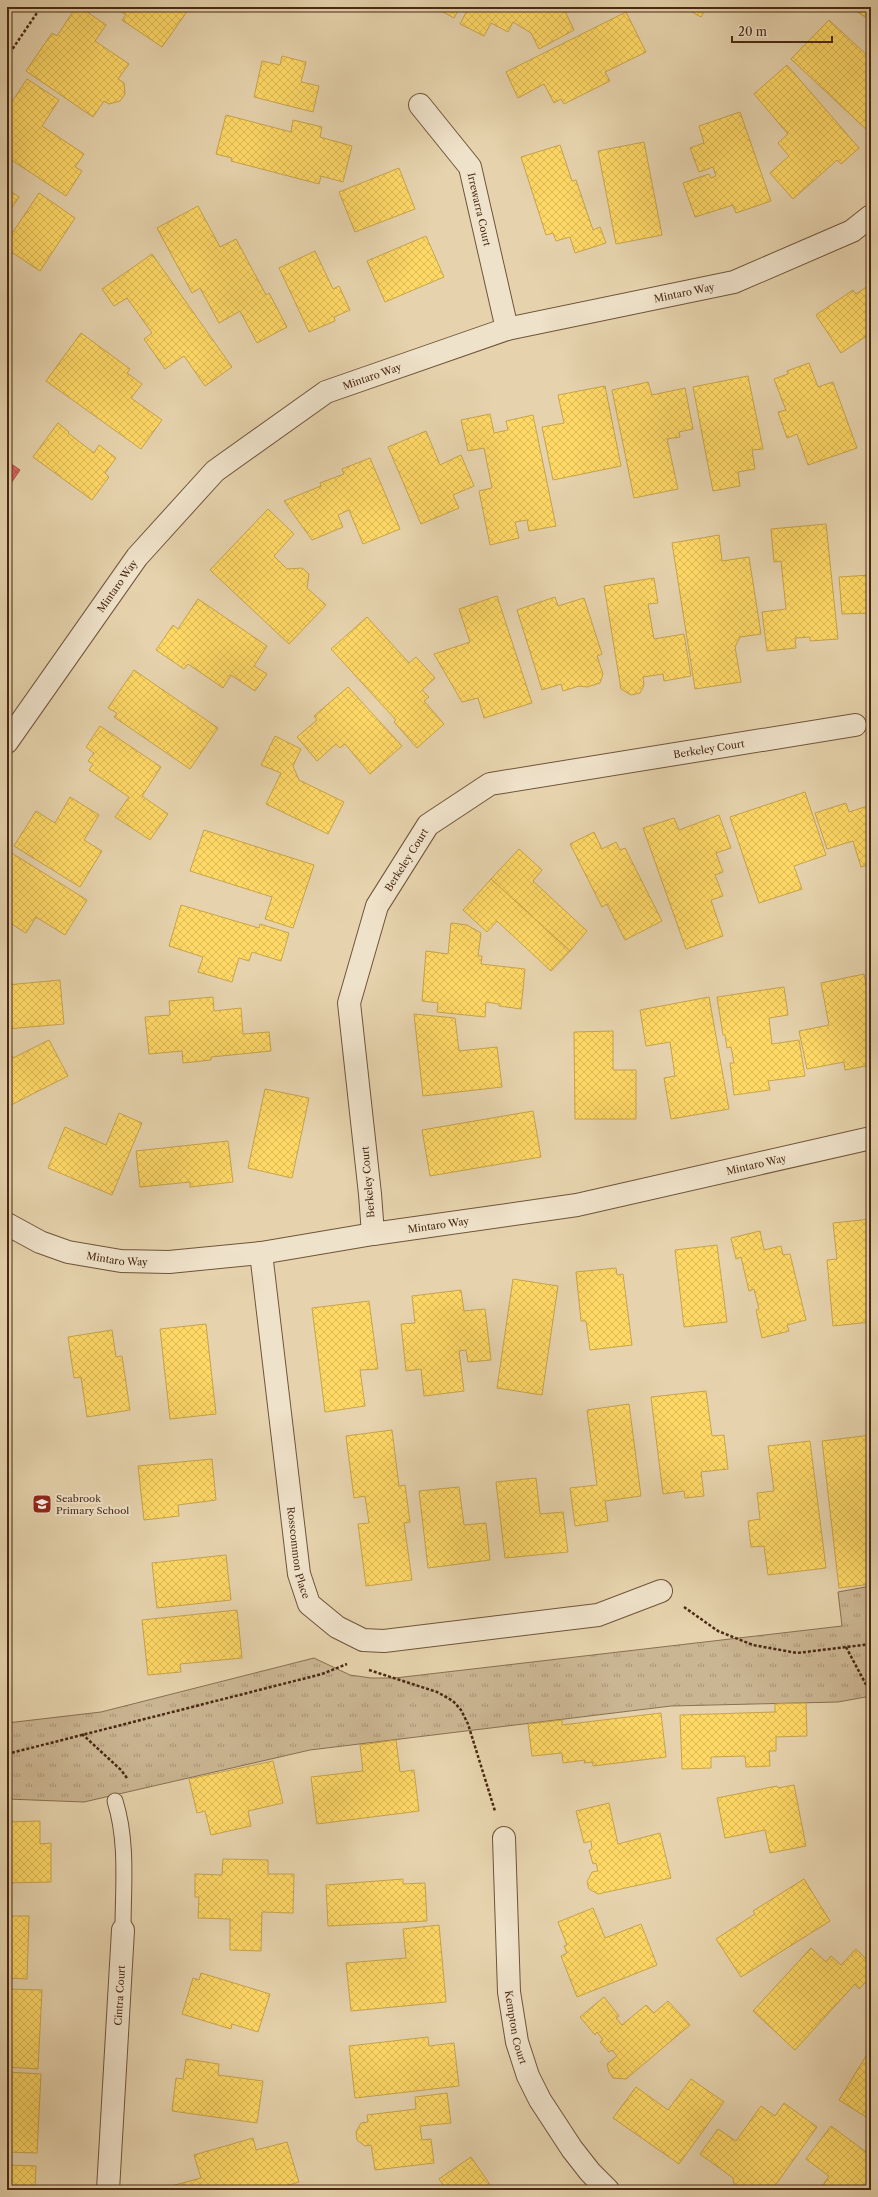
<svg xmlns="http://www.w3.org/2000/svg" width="878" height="2197" font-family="'Libre Caslon Text',serif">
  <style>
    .park { fill: url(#park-tufts); stroke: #8a7052 }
    .homes { fill: url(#homes-cross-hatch); stroke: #c8a44d }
    .shops { fill: url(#shops-cross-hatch); stroke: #b3544d }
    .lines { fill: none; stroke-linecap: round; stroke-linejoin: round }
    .service-casing { stroke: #705439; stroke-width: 17 }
    .minor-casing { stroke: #705439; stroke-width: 24 }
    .path { stroke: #492912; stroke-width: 2.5; stroke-dasharray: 3 2; stroke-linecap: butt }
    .service { stroke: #efe2ca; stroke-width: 15 }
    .minor { stroke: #efe2ca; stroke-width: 22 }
    .labels { text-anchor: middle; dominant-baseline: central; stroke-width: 4; stroke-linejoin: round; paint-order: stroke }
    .street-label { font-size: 10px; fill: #492912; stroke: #efe2ca }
    .poi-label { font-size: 10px; fill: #492912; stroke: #efe2ca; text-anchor: start }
  </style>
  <defs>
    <pattern id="park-tufts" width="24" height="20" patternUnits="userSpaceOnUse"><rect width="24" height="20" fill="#cbb693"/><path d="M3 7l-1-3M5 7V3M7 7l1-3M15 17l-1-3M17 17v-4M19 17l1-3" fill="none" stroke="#a79477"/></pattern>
    <pattern id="homes-cross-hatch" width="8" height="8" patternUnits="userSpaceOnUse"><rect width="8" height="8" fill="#ffd966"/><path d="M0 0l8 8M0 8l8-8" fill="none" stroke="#dcba57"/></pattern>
    <pattern id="shops-cross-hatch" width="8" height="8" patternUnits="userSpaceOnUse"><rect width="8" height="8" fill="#e06666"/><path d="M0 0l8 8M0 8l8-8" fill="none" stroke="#b85453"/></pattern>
  </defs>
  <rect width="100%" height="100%" fill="#e6d3ad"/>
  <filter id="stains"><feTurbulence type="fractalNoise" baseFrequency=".005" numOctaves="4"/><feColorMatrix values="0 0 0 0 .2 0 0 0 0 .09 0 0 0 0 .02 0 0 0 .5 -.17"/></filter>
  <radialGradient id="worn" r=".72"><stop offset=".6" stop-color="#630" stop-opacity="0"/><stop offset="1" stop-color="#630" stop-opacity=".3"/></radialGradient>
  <path class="park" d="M871,1586v110l-33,6 -167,4 -361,44 -226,52 -77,-3v-76l94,-11 213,-54 36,17 21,3h24l447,-52 -4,-34z"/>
  <g class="homes">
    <path d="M76,7h4l26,18 -11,16 34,23 -11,15 6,4 1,11 -5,7 -11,3 -5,-3 -11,16 -67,-46 26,-38 5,3z"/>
    <path d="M114,7h63l9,6 -24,34 -40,-27 4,-5z"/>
    <path d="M434,7h26l-6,11z"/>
    <path d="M469,7h80l2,5 12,-5 11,23 -35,19 -8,-16 -18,-11 -5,10 -17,-9 -7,13 -24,-12z"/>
    <path d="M683,7h24l-6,10z"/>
    <path d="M850,7h21v14z"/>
    <path d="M626,12l20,40 -41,20 5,9 -46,23 -3,-5 -7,4 -10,-19 -26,14 -12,-26z"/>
    <path d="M829,20l42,39v73h-2l-78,-73z"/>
    <path d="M282,56l24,6 -5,20 18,4 -6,26 -59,-15 8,-36 18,4z"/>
    <path d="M787,65l72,83 -18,16 -4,-4 -44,39 -23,-26 19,-17 -11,-13 10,-9 -34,-40z"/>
    <path d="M27,79l32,21 -17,26 42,28 -9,13 7,4 -16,25 -59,-39v-48z"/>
    <path d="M740,112l31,89 -35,12 -3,-8 -38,12 -12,-34 26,-9 2,4 5,-2 -3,-9 -14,5 -9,-24 14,-5 -5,-17z"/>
    <path d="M226,115l65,17 2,-12 29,7 -2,10 32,9 -9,36 -22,-6 -2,8 -88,-23 1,-3 -16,-4z"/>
    <path d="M644,142l18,93 -46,9 -18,-93z"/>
    <path d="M560,145l12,36 4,-1 17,50 7,-3 6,16 -31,10 -5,-16 -14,4 -3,-8 -7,2 -25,-78z"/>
    <path d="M399,168l16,41 -60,23 -16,-40z"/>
    <path d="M7,189l12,8 -12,18z"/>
    <path d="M39,193l36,25 -35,53 -33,-22v-8z"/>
    <path d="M198,206l22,41 16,-8 30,56 3,-2 18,34 -30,16 -17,-32 -21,12 -19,-35 -8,5 -35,-65z"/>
    <path d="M426,236l18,41 -59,25 -18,-41z"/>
    <path d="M315,251l18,38 6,-3 11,24 -16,7 1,4 -26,11 -30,-64z"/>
    <path d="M152,254l80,113 -27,19 -21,-30 -19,13 -21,-30 8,-6 -25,-35 -13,8 -12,-17z"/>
    <path d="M871,284v49l-30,20 -25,-38 37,-25 3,4z"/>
    <path d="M81,333l49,36 -3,4 15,11 -11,14 31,22 -21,29 -95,-68z"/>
    <path d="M809,363l9,24 15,-5 24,66 -49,17 -11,-31 -10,4 -9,-26 8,-2 -12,-31 14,-5 -1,-3z"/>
    <path d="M748,376l15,73 -11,1 3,19 -17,3 2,14 -27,5 -20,-104z"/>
    <path d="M648,382l4,13 33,-7 8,41 -14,3 1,5 -13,2 11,50 -44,9 -22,-108z"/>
    <path d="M605,386l16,80 -68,14 -11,-53 22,-4 -6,-28z"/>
    <path d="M490,414l4,19 14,-3 -2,-9 27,-6 23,111 -27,5 -2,-11 -12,2 4,16 -29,7 -11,-54 13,-3 -8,-40 -16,3 -7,-31z"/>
    <path d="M58,423l11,9 -1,1 26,20 5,-8 17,13 -11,15 4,4 -17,23 -59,-43z"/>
    <path d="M426,431l14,34 21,-10 13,31 -21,9 6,13 -38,16 -33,-77z"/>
    <path d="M370,458l30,71 -37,15 -14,-34 -11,5 5,12 -31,13 -28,-39 37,-15 -1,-3 24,-9 -2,-5z"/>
    <path d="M268,509l26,25 -20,22 13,13 15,-1 7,6 -2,14 19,17 -37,39 -79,-74z"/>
    <path d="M826,524l12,115 -28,2v-4l-15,1 1,10 -29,3 -5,-39 24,-3 -5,-48 -7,1 -3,-33z"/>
    <path d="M719,535l3,26 27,-4 12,77 -21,3 -5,10 6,35 -46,7 -23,-146z"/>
    <path d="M871,575v38l-29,1 -3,-37z"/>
    <path d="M654,578l4,25 -10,1 6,35 30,-5 7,42 -27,5 -1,-7 -20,3 1,8 -4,8 -9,2 -10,-6 -17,-103z"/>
    <path d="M497,596l35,107 -48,15 -6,-20 -16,4 -28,-48 36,-12 -11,-33z"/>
    <path d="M555,597l3,9 26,-8 18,56 -5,2 6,18 -3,9 -13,4 -8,-1 -16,5 -2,-7 -19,6 -25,-80z"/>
    <path d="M198,599l69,47 -13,20 13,8 -12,17 -24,-16 -8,13 -35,-24 -4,5 -28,-19 17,-25 5,4z"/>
    <path d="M367,617l42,46 7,-6 19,21 -13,12 7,7 -5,4 20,23 -27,24 -23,-26 2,-2 -65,-71z"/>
    <path d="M134,670l84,58 -28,41 -76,-52 3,-4 -9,-5z"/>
    <path d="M348,687l54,59 -32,28 -25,-30 -5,4 -4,-4 -19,17 -20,-24 20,-17 -3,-4z"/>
    <path d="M100,726l61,41 -19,29 26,18 -18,26 -35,-23 14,-20 -40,-27 4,-6 -5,-3 6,-8 -8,-6z"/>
    <path d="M275,736l26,13 -8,17 6,14 45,22 -16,32 -62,-30 15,-31 -20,-8z"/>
    <path d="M805,792l21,63 -32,11 8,23 -43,14 -29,-86z"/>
    <path d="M70,797l29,18 -15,25 18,11 -22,36 -66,-41 22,-35 19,12z"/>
    <path d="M846,803l3,9 22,-7v59l-10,3 -8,-26 -26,8 -12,-36z"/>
    <path d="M719,815l12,33 -15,5 7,19 -8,3 8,21 -12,4 12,36 -37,13 -43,-121 31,-10 5,12z"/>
    <path d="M204,830l110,35 -21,63 -28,-9 7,-22 -82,-26z"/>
    <path d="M594,832l8,17 14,-7 4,8 5,-2 37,73 -37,19 -18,-36 -5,3 -32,-63z"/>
    <path d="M519,849l23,21 -9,11 54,50 -17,20 -79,-72z"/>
    <path d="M10,852l77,48 -22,35 -29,-18 -10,16 -19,-12v-64z"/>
    <path d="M491,879l79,72 -19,20 -54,-50 -10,11 -24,-22z"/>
    <path d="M181,905l78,23 1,-4 29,9 -8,28 -29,-9 -3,9 -10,-3 -7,24 -34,-10 5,-15 -34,-11z"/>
    <path d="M451,923l16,2 14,8 -3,23h4l-1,8 44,5 -4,40 -22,-3v-2l-13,-2 -1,15 -48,-5 1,-9 -16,-2 4,-50 22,3z"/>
    <path d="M864,974l7,36v55l-26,5 -1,-8 -37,7 -8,-38 30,-6 -8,-42z"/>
    <path d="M60,980l4,44 -57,5v-44z"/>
    <path d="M784,987l4,28 -19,3 3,26 27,-4 6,36 -37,5 2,9 -36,5 -4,-32h4l-3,-16 -4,1 -2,-13h-2l-6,-38z"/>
    <path d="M213,997l1,14 27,-3 2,26 26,-2 2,19 -60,6v3l-28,3 -1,-12 -33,3 -4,-37 25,-2 -1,-14z"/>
    <path d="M709,997l20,112 -58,10 -7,-41 11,-2 -5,-34 -24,4 -6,-36z"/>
    <path d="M414,1014l41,4 4,33 38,-4 5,40 -79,9z"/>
    <path d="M613,1031v39h23v49h-61l-1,-87z"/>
    <path d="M49,1040l19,36 -61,31v-52l4,-2 2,5z"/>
    <path d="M265,1089l44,9 -17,80 -44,-10z"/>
    <path d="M533,1111l8,46 -111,19 -8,-46z"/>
    <path d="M119,1113l23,10 -30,72 -64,-27 17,-41 41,18z"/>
    <path d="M228,1141l5,41 -43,5v-5l-50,5 -4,-36z"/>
    <path d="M871,1219v103l-38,4 -6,-66 10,-1 -4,-36z"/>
    <path d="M760,1231l4,19 17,-4 2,9 7,-1 16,66 -19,5 2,6 -27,7 -6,-28 3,-1 -5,-20 -5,2 -8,-34 -5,2 -5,-21z"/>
    <path d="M717,1245l10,77 -43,5 -9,-77z"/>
    <path d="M616,1268l1,7 6,-1 9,71 -42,5 -4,-29h-5l-5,-49z"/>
    <path d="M513,1279l45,7 -16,109 -45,-7z"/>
    <path d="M461,1290l3,21 21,-2 6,51 -23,2 -2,-12 -7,1 5,40 -40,5 -3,-27 -15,2 -5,-47 14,-1 -3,-27z"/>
    <path d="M369,1301l9,68 -18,1 5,36 -40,6 -13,-104z"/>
    <path d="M206,1324l10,90 -46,5 -10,-90z"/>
    <path d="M112,1330l4,27 6,-1 8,54 -43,7 -6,-40 -7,1 -6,-41z"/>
    <path d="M706,1391l6,45 12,-1 4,34 -27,3 3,24 -19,2 -1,-7 -21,3 -12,-97z"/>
    <path d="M629,1404l12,92 -36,5 3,20 -33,5 -5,-38 27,-3 -10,-75z"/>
    <path d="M392,1430l7,56 6,-1 5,37 -6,1 8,57 -46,6 -8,-62 11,-1 -4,-27 -11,2 -8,-62z"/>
    <path d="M871,1435v149l-32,4 -17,-147z"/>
    <path d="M810,1441l16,127 -58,7 -4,-29 -13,1 -3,-26 12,-2 -3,-26 17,-2 -6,-45z"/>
    <path d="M212,1459l4,41 -38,5 1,11 -35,4 -6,-54z"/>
    <path d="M536,1478l4,36 23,-2 5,40 -63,6 -9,-76z"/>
    <path d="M459,1487l5,38 22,-2 4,37 -62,8 -9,-77z"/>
    <path d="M226,1555l5,45 -74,8 -5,-45z"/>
    <path d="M237,1610l5,48 -62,6 1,8 -33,3 -6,-55z"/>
    <path d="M806,1703l1,33 -31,1v14h-7l1,15 -24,1 -1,-11 -34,1v11l-29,1 -2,-54 95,-3v-8z"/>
    <path d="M661,1713l5,44 -73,9v-4l-9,1 1,-3 -22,3 -1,-10 -30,3 -4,-32 34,-4v5z"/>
    <path d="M396,1740l4,32 14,-2 5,41 -102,13 -6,-47 52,-6 -3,-26z"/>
    <path d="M273,1761l10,42 -35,8 3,15 -40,9 -6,-24 -8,2 -8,-34z"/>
    <path d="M794,1785l12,61 -36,7 -5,-23 -40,8 -8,-40 60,-12 1,2z"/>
    <path d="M609,1803l9,41 42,-11 11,45 -73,16 -9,-5 -2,-7 5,-10 6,-1 -2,-8 -3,1 -4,-14 3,-1 -1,-8 -7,2 -8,-32z"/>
    <path d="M40,1821v23l11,-1v39l-44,1v-61z"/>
    <path d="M223,1859l45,1v14h26l-1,39 -31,-1 -1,39 -31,-1v-31l-32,-1 1,-21h-4v-23l27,1z"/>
    <path d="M403,1879v5l22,-1 2,38 -99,5 -2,-41z"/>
    <path d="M804,1879l26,42 -89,56 -25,-38 39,-25 -2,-3z"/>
    <path d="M593,1908l12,30 36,-14 16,41 -80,32 -16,-41 6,-3 -3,-7 3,-1 -9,-23z"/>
    <path d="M7,1916h22l-2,63 -20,-1z"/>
    <path d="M439,1925l7,77 -95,9 -5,-48 60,-5 -3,-29z"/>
    <path d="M811,1948l15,14 5,-6 10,9 15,-16 15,15v12l-12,13 -4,-5 -60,66 -42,-39z"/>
    <path d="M201,1973l69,21 -12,38 -26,-8 -1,5 -49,-15 11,-36 6,2z"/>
    <path d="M7,1989l35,1 -4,79 -31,-2z"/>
    <path d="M604,1997l15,19 -3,2 6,7 24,-20 8,8 14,-12 22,24 -64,54 -13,-1 -4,-6 -2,-8 10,-8 -5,-6 -3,2 -9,-10 3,-2 -6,-8 -2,3 -15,-18z"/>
    <path d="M428,2037l1,9 25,-3 5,43 -104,12 -6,-52z"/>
    <path d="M871,2048v72l-32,-20z"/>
    <path d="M186,2059l33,5 -1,11 45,6 -6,42 -85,-12 4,-33 7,1z"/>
    <path d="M7,2072l34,2 -4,79 -30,-1z"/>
    <path d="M691,2079l33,23 -45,62 -66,-46 23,-31 32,23z"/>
    <path d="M447,2093l4,30 -31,3 2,14 9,-1 3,24 -59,7 -4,-25 -6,1 -8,-6 -1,-8 5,-9 7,-1 -1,-7 49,-6 -1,-12z"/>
    <path d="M784,2103l33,24 -45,63h-37l-2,-12 -33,-24 18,-25 18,12 25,-35 14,10z"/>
    <path d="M831,2126l39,29 1,-2v28l-6,9h-35l-7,-5 6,-9 -23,-17z"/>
    <path d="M253,2138l3,12 31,-8 12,40 -27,8h-100l-1,-4 30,-8 -7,-23z"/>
    <path d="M471,2157l22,32 7,-4 3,5h-56l-8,-11z"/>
    <path d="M7,2165l29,1 -1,24h-28z"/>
  </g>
  <path class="shops" d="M7,461l13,9 -13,19z"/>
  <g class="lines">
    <g class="service-casing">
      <path id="service" d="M115,1801c13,41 8,86 8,129"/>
    </g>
    <g class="minor-casing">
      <g id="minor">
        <path id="s1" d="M420,105l50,62 37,162"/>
        <path id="s2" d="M7,742l130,-185 78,-86 111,-79 181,-63 227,-47 118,-51 19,-15"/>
        <path id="s3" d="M7,1224l33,18 28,10 53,9 48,1 92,-9 112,-19 204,-29 294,-67"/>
        <path id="s4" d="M373,1234l-3,-40 -21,-191 28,-97 51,-81 62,-41 365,-59"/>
        <path id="s5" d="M261,1253l38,321 10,30 28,23 26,13 21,1 214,-26 63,-24"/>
        <path id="s6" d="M504,1838l5,154 8,50 11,34 12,24 32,49 18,23 18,18"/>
        <path id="s7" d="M108,2190l15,-260"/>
      </g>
    </g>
    <g class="path">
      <path d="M7,57l34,-50"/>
      <path d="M684,1607l34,24 35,14 44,8 74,-9"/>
      <path d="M846,1647l25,47"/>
      <path d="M369,1670l68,22 16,9 8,9 7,14 27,87"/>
      <path d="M82,1734l39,36 6,8"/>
      <path d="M7,1754l315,-80 25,-10"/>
    </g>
    <use href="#service" class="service"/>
    <use href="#minor" class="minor"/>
  </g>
  <defs>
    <g id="school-square" transform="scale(1)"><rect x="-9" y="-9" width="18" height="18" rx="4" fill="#8f2418" stroke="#efe2ca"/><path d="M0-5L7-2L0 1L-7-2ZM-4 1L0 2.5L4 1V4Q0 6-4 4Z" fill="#fff"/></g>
  </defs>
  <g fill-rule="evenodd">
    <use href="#school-square" x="42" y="1504"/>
  </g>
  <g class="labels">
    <g class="street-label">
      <text stroke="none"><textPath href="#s1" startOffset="123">Irrewarra Court</textPath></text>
      <text stroke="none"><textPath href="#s2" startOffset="851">Mintaro Way</textPath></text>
      <text stroke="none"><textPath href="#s2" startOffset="527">Mintaro Way</textPath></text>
      <text stroke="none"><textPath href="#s2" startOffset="191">Mintaro Way</textPath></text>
      <text stroke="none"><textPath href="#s4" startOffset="725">Berkeley Court</textPath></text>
      <text stroke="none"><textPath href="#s4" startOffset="388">Berkeley Court</textPath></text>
      <text stroke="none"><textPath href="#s3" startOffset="765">Mintaro Way</textPath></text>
      <text transform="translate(368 1182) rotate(-95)">Berkeley Court</text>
      <text stroke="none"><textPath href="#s3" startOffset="441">Mintaro Way</textPath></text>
      <text stroke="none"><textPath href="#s3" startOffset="117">Mintaro Way</textPath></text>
      <text stroke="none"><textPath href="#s5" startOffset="302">Rosscommon Place</textPath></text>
      <text stroke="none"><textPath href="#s7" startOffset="195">Cintra Court</textPath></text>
      <text stroke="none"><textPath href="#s6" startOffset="190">Kempton Court</textPath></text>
    </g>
    <g class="poi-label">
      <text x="56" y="1498">Seabrook<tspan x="56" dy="12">Primary School</tspan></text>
    </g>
  </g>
  <rect width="878" height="2197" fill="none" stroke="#e6d3ad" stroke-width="24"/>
  <rect x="8" y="8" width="862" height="2181" fill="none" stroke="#492912" stroke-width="2"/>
  <rect x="12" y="12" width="854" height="2173" fill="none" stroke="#492912"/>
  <path d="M732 36v6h100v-6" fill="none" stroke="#492912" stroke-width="2"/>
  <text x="738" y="36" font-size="12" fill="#492912" stroke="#efe2ca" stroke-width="3" paint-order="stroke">20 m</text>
  <rect width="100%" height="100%" filter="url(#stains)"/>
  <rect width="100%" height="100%" fill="url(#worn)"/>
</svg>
